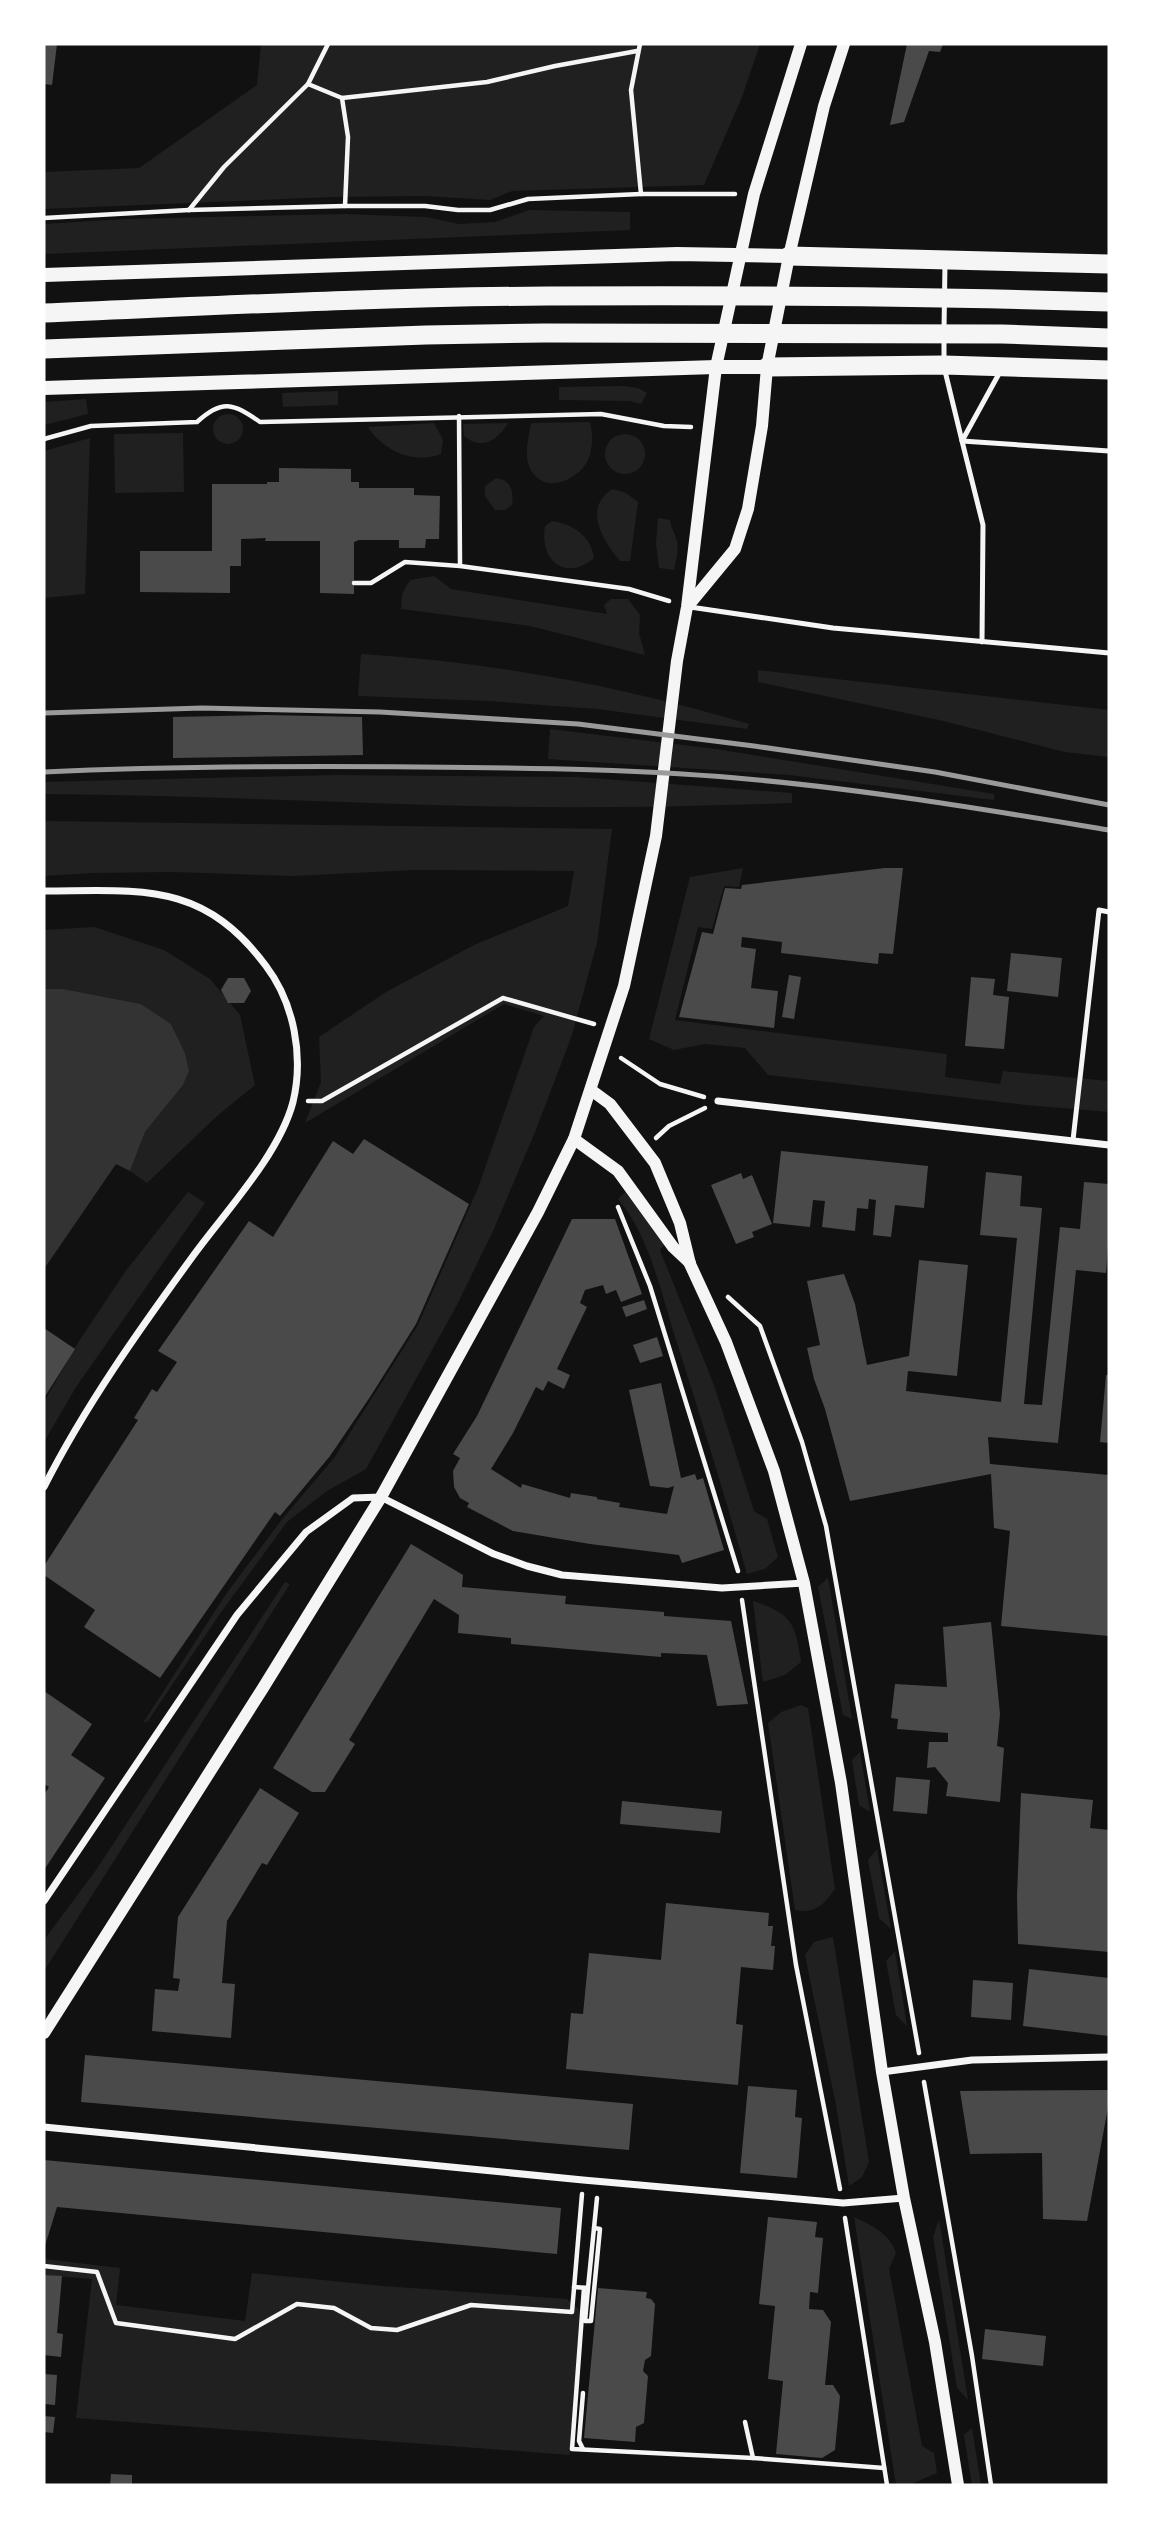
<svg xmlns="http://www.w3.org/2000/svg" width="1153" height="2529" font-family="Bitter,serif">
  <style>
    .green { fill: #202020 }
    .water { fill: #333 }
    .building { fill: #4a4a4a }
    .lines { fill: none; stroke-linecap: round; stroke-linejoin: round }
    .path { stroke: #f5f5f5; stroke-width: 4.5 }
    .service { stroke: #f5f5f5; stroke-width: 5 }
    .minor { stroke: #f5f5f5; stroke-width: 7 }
    .tertiary { stroke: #f5f5f5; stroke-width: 12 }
    .secondary { stroke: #f5f5f5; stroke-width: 14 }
    .trunk { stroke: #f5f5f5; stroke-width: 19 }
    .rail { stroke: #9a9a9a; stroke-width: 5 }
  </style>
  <rect width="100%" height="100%" fill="#111"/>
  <g class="green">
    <path d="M261,44h499l-18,53 -38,88 -192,6 -22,9 -65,-4 -93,1 -288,12v-37l95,-4 118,-83z"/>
    <path d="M529,210l101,2v18l-586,24v-30l81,-5 220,-5 81,3 33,7 36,-2z"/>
    <path d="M624,386l14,2 9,5 -6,11 -11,-3 -71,-1v-13z"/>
    <path d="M338,391v14l-55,2 -1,-14z"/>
    <path d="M86,399l2,15 -44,11v-23z"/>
    <circle cx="228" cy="429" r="15"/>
    <path d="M590,422c3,11 3,27 -2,38 -11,22 -47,36 -59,6 -5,-12 0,-30 2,-43z"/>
    <path d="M434,423l9,17 -2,14c-28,11 -58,-4 -73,-27z"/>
    <path d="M508,423c-10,17 -26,28 -44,13l-1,-12z"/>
    <path d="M183,433l1,59 -69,1 -1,-59z"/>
    <circle cx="625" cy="454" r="20"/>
    <path d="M90,438l-5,156 -41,4v-147z"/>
    <path d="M496,478c15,2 18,13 16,27l-7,5h-10l-10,-14v-10z"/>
    <path d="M613,489l13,4 12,9 -8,59h-10c-17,-20 -38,-54 -7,-72z"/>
    <path d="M658,518l12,2c1,8 4,11 6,18 4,10 0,22 -2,32l-15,-2 -3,-25z"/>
    <path d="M552,521c21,3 39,15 42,37 -28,24 -55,3 -49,-32z"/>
    <path d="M434,576l17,13 156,25 -3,-9 7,-6h17l12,16 -1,18 6,22 -115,-29 -129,-17 1,-15 8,-14z"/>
    <path d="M361,654c131,8 262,32 388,70l-2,5 -150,-20 -108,-8 -131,-5z"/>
    <path d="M758,670l351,40v47l-44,-5 -126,-32 -181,-38z"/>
    <path d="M550,729l166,20 278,45v6l-205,-25 -241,-16z"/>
    <path d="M333,775l244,2 215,16v10c-120,4 -241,6 -361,2 -129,-4 -258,-10 -387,-11v-12z"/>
    <path d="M44,821l568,8 -15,114 -26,95 -36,94 -42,99 -36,74 -91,164 -39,22 -40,31 -68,93 -71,106 -5,2 83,-129 57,-76 51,-60 84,-133 60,-137 56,-161 10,-11 -40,-12 -199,119 16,-41 -2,-45 67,-45 88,-47 94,-39 6,-35 -159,-1 -122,6 -121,-4 -81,1 -47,3z"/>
    <path d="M743,868l-4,19 -15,-1 -12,43 -14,-2 -23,93 272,34 -2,23 55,7 3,-13 106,10v31l-83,-7 -258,-30 -23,-27 -40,-4 -31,6 -25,-11 41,-162z"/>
    <path d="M94,927l70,23 46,29 30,36 15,70 -38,31 -70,67 -17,-12 15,-39 38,-47 6,-14 -4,-18 -14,-29 -30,-20 -78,-15h-19v-59z"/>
    <path d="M188,1192l17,11 -129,184 -32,55v-40l35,-61 46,-69z"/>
    <path d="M625,1192l40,52 -5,6 54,135 40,126 13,8 11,38 -13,12 -18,5c-22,-78 -46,-156 -71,-234 -15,-47 -26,-103 -58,-141z"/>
    <path d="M828,1578l24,141 -9,-4 -25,-128z"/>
    <path d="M285,1582l5,2 -246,387v-31l52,-70z"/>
    <path d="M753,1601c39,13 42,21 48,61l-16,13 -22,7z"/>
    <path d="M801,1705l7,3 27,181c-11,15 -19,25 -40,21l-27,-187 13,-11z"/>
    <path d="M860,1752l10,60 -11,-7 -7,-45z"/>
    <path d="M877,1849l14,80 -12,-11 -11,-58z"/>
    <path d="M833,1937l36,225 -7,15 -13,9 -13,-81 -31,-150 9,-13z"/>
    <path d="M895,1951l12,75 -11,-11 -10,-54z"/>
    <path d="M854,2217c19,9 35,16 42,36l-7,16 33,177 12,7 3,20 -28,12h-13z"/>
    <path d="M939,2219l29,181 -11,-12 -24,-151z"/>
    <path d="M44,2259l76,9 -4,37 129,16 7,-48 131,13 184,13 13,11 -10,145 -494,-37 16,-139 -48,-4z"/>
    <path d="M972,2428l9,57h-9l-8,-50z"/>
  </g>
  <path class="water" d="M44,989h19l78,15 30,20 14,29 4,18 -6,14 -38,47 -15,39 -14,-7 -72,105z"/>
  <g class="building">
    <path d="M44,44h13l-5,41 -8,-1z"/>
    <path d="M907,44h36l-3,8 -11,-1 -25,71 -14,3z"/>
    <path d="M279,468l72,1v13h8v6h55v7l26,1 -1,43h-13l-1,9h-26v-8h-40l-5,2v52l-34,-1v-52h-55l1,-3 -25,1v27h-11v27l-90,-1v-41h72v-67h55v-2h12z"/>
    <path d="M267,715l95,2 1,38 -190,3v-41z"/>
    <path d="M885,868h18l-10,86 -14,-1 -1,11 -97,-11 1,-11 -40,-5 -1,10 15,2 -5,39 27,3 -4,37 -95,-11 23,-85 11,2 12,-46 16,1 1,-4z"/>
    <path d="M1011,953l51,5 -4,39 -51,-6z"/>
    <path d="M789,975l12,2 -7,42 -12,-2z"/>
    <path d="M971,977l24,2 -2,16 16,2 -5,52 -39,-3z"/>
    <path d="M228,978h16l7,13 -7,12h-16l-7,-13z"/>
    <path d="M364,1139l105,65 -53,120 -46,73 -40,59 -50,60 -5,-4 -115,166 -76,-51 11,-17 -51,-35v-9l94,-146 -4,-2 18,-29 5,3 20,-30 -19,-11 91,-130 24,16 60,-96 20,13z"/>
    <path d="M781,1151l147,15 -4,42 -29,-3 -4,32 -18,-2 3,-35 -7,-1 -1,10 -11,-1 -2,23 -33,-4 3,-26 -12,-1 -3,27 -37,-4z"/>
    <path d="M986,1172l36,4 -2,30 22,2 -18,196 18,1 18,-178 20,2 4,-47 25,2v50l-3,39 -30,-3 -18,173 -70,-6 2,27 119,11v161l-108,-10 9,-95 -16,-3 -3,-54 -141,27 -25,-92 -11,-30 -7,-31 13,-3 -13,-64 37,-7 11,30 12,61 42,-9 10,-96 49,5 -11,111 -49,-5 -2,20 95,11 16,-164 -37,-3z"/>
    <path d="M741,1173l2,6 9,-4 20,49 -20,8 2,5 -18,7 -25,-59z"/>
    <path d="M572,1219h43l27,75 -21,8 -5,-12 -10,4 -3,-9 -18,5 -5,13 7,4 -30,62 13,6 -6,14 -16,-8 -5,10 -7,-4 -23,46 -22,36 30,19 1,-4 48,14 1,-5 26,4v2l23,4 -1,4 48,7 7,-28 -6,2 -18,-2 -21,-96 32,-7 20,95 14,-4 2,6 6,-2 21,72 -42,13 -3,-8 -89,-11 -77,-13 -46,-24 2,-4 -9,-5 -6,-11 -1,-16 7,-13 -7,-4 24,-38z"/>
    <path d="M644,1300l3,9 -21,8 -4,-10z"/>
    <path d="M44,1328l31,21 -31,49z"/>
    <path d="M657,1337l6,19 -23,7 -7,-18z"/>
    <path d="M1106,1375h3v68l-9,-1z"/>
    <path d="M411,1544l52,31 -1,12 104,9 -1,8 99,8v4l67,5 17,83 -31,2 -10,-51 -46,-2v4l-150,-13v-6l-53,-5 1,-18 -25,-16 -85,141 6,4 -30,48h-13l-39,-24z"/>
    <path d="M991,1622l9,92 -3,32 7,2 -4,54 -54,-6 2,-13 -13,-16 -8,1 2,-26h19v-9l-51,-4 1,-10 -7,-1 4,-34 52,3 -4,-60z"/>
    <path d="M44,1691l48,33 -21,31 34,23 -61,92v-75l5,-8 -5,-3z"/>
    <path d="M896,1777l34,3 -3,34 -34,-3z"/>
    <path d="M260,1788l39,25 -32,52 -5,-2 -35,58 -5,62 13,1 -4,54 -79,-7 3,-42 23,2 2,-12 -7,-1 5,-61z"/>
    <path d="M1021,1793l72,7 -3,28 19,2v122l-91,-8 -1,-48z"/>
    <path d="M622,1801l100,10 -2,22 -100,-9z"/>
    <path d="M666,1903l103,10 -1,13h5l-2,20h4l-2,24 -32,-3 -5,57 7,1 -5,60 -172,-16 5,-56 12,1 6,-61 72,7z"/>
    <path d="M1029,1969l80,9v58l-86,-10z"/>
    <path d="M973,1980l40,3 -2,37 -40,-3z"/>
    <path d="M85,2055l548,49 -4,46 -548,-48z"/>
    <path d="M748,2086l49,4 -2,27 7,1 -5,60 -57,-5z"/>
    <path d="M1109,2090v12l-22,119 -44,-2 -1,-66 -72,1 -10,-63z"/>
    <path d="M44,2160l517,48 -4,46 -500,-47 -13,42z"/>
    <path d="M768,2217l49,5 -2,15 8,1 -5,55 -8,-1 -1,17 14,1 8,12 -6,63h8l7,11 -5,54 -13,8 -46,-4 7,-73 -15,-2 7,-73 -16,-2z"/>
    <path d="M44,2275l18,1 -5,57 6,1 -2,23 -17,-2z"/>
    <path d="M598,2288l49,4 -1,6 5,1 4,5 -4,52 -6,4 -2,11 5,5 -4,47 -8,4 -1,15 -51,-4z"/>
    <path d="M985,2329l61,7 -3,30 -61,-7z"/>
    <path d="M44,2374l13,1 -2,30 -11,-1z"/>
    <path d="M44,2416l11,1 -2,16 -9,-1z"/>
    <path d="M111,2474l21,1v10h-22z"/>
  </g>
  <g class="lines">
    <g class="path">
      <path d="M640,44l-9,46 10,104"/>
      <path d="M308,84l34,14 145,-16 68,-16 82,-15"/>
      <path d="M342,98l6,39 -3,69"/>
      <path d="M189,210l35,-43 84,-83 20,-40"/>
      <path d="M44,218l145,-8 156,-4h80l33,4h32l38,-11 113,-5h94"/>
      <path d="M459,416l1,149"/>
      <path d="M44,439l47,-13 106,-4c25,-23 36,-19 63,0l341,-8 63,12 27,1"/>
      <path d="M354,583h17l34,-21 55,4 169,23 40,12"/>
      <path d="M621,1058l39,26 44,13"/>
      <path d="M308,1101h14l181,-103 91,26"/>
      <path d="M656,1138l13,-12 36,-18"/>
      <path d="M618,1207l32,79 88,285"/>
      <path d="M728,1297l32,29 42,116 24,84 93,527"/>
      <path d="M742,1600l54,365 44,224"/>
      <path d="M924,2082l48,274 19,129"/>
      <path d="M845,2218l42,267"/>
      <path d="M594,2228l3,-30"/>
      <path d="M44,2266l53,6 19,51 119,16 62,-35 37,4 37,20 26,2 74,-25 101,7 10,-118"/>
      <path d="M574,2287l14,1 -3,33h6l9,-92 -6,-1 -6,60"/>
      <path d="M584,2288l-12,161 181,9 131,10"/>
      <path d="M583,2393l-4,48 4,8"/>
      <path d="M745,2422l8,36"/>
    </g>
    <g class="service">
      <path d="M944,330l1,-67"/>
      <path d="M944,361v-21"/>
      <path d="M945,371l17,70 147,10"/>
      <path d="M690,607l143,21 276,25"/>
      <path d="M982,642l1,-117 -21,-84 39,-71"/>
      <path d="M1073,1140l26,-230 10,2"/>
    </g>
    <g class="minor">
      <path d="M44,891c96,0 158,-11 222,75 28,37 38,90 27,136 -14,53 -68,110 -100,154 -54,74 -108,150 -149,231"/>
      <path d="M718,1101l391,44"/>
      <path d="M44,1901l193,-286 69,-83 47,-34 28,-1 113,57 33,12 35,9 160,13 82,-5"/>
      <path d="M882,2072l90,-12 137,-3"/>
      <path d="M44,2127l539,53 260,23 61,-5"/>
    </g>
    <g class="tertiary">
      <path d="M688,606l47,-57 13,-40 14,-83 5,-59 22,-111 35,-150 20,-62"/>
      <path d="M591,1090l19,14 45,59 25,60 10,41 36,78 48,129 30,112 37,200 41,289 22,126 31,144 23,143"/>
      <path d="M574,1139l44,32 55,76 17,16"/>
      <path d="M44,2033l219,-345 118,-191 157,-285 36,-73 50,-153 32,-150 21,-175 10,-54 29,-240 38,-173 47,-150"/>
    </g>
    <g class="secondary">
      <path d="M44,275l633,-21 112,2"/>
      <path d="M44,388l672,-21h51"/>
    </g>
    <g class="trunk">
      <path d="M789,256l320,8"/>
      <path d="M44,313c167,-7 335,-16 503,-17 187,-1 375,0 562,6"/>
      <path d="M44,349l382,-14 118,-2 458,1 107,4"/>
      <path d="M767,367l177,-2 165,5"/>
    </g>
    <g class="rail">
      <path d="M44,713l158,-5 178,4 198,12 176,22 181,26 174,33"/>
      <path d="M44,772c125,-6 251,-6 376,-5 113,1 226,2 338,13 118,11 235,31 351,50"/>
    </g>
  </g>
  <rect width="1153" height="2529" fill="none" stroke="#ffffff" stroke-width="91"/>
</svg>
